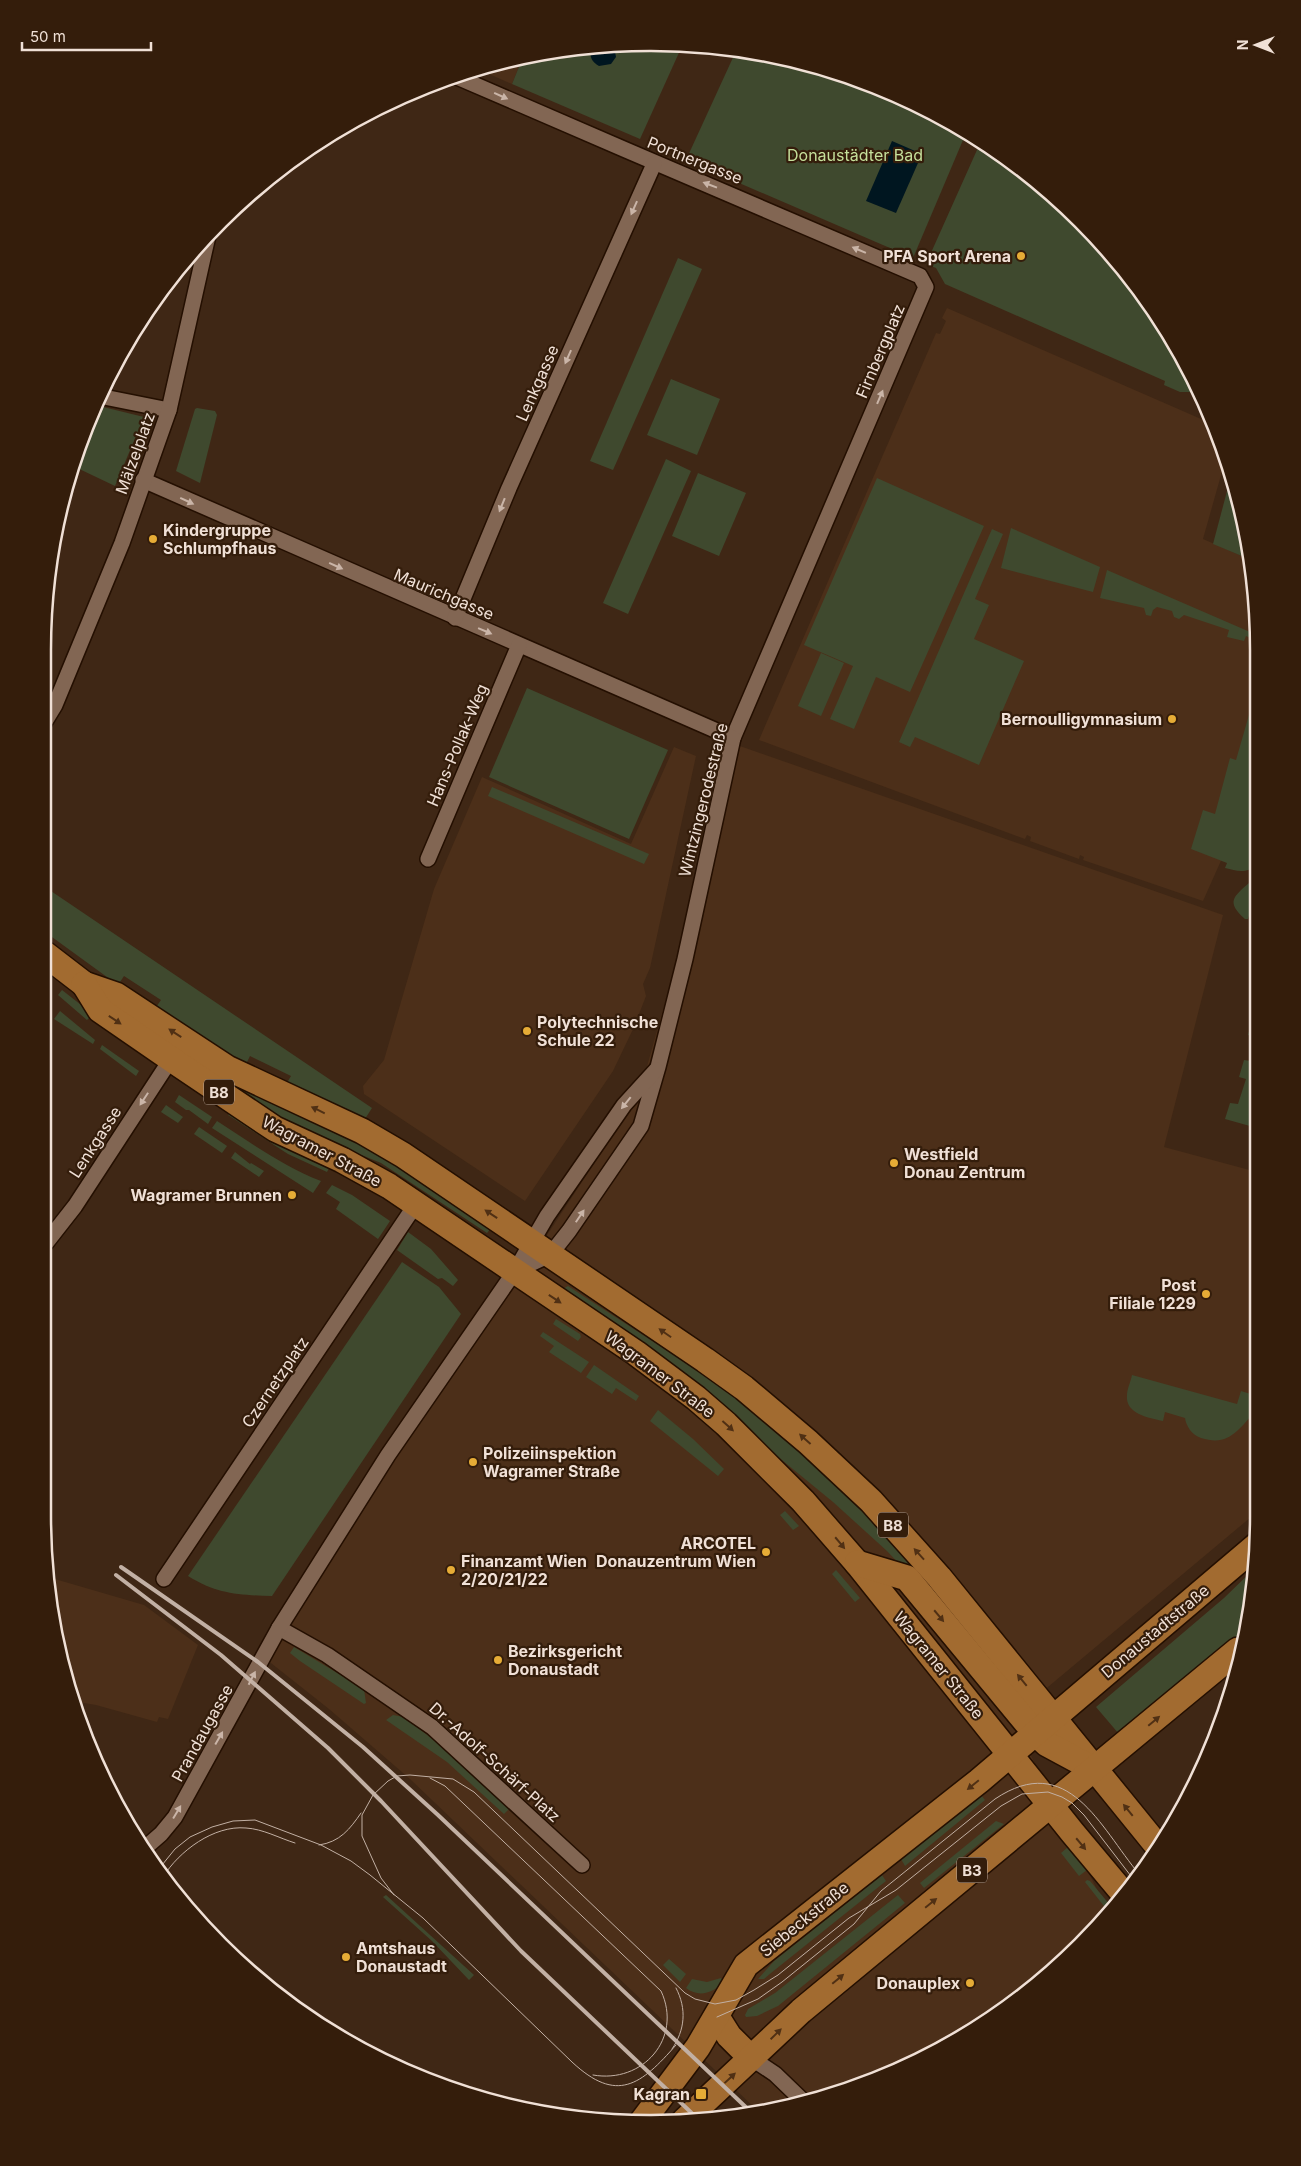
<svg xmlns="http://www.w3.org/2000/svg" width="1301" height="2166" font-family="Inter,sans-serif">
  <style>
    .built { fill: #4c2f19 }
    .green { fill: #3f492e }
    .water { fill: #001620 }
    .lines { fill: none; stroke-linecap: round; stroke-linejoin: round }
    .minor-casing { stroke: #240f01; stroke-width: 18 }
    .primary-casing { stroke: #240f01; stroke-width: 28 }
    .minor { stroke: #826653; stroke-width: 15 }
    .primary { stroke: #a26b30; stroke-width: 25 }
    .tram { stroke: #c2b0a4; stroke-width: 1 }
    .rail { stroke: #c2b0a4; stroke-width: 4 }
    .oneway { fill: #cab5a8 }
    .oneway2 { fill: #503014 }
    .poi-dot { fill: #e6ac36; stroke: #341d0b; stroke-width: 2 }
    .labels { text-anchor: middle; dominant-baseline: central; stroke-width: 4.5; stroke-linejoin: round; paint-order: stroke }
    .shield { fill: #341d0b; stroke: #b8a699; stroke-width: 1 }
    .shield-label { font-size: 15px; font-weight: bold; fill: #f0e0d6 }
    .park-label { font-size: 16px; fill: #c5df9b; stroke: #341d0b }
    .street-label { font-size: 16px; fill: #f0e0d6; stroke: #341d0b }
    .poi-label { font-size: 16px; font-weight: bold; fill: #f0e0d6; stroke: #341d0b; text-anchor: end }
    .rim { fill: none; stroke: #f0e0d6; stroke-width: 2.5 }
  </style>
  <rect width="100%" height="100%" fill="#3f2715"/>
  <g class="built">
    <path d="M523,57l-11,27 -32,-14z"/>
    <path d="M947,308l261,114 17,39 -22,78 46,20 8,51v170l-54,121 -120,-41 1,-3 -4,-2 -1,4 -49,-18 1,-4 -4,-2 -2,4 -266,-99 177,-407 4,1 6,-13 -4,-3z"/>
    <path d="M737,745l486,170 -59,232 93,25v340l-245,205 96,195 -27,33 -61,53 -100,63 -74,30 -87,21 -349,-333 -81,-70 -72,-57 237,-336 145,-221z"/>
    <path d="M674,747l22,9 -46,212 -7,16 3,12 -12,31 -21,44 -88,130 -161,-107 -1,-8 21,-26 50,-171 48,-112 149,67z"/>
    <path d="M48,1577l96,28 54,40 -30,74 -9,-2 -2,5 -61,-17 -24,-4 -24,-106z"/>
  </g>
  <g class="green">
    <path d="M651,43l31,3 -42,93 -128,-55 11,-27 9,-3z"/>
    <path d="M736,51l33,3 114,35 83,44 -53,125 -227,-98z"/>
    <path d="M981,141l8,4 118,104 70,98 19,45h-16l-16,-7 1,-4 -220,-97 -9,-16 -10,-4z"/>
    <path d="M678,258l24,11 -89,201 -23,-9z"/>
    <path d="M671,379l49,20 -23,56 -50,-20z"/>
    <path d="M99,406l45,11 -29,69 -42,-20 2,-11z"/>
    <path d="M197,408l18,3 2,4 -17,68 -24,-12 19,-62z"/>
    <path d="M666,459l25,12 -63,143 -25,-11z"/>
    <path d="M698,473l48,20 -27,63 -47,-20z"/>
    <path d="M1231,476l7,17 11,66 -36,-15z"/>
    <path d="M877,478l107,48 -74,166 -34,-15 -22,52 -24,-10 23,-53 -49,-21z"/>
    <path d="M1011,528l89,39 -7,25 -92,-24z"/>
    <path d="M992,529l11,5 -28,65 14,6 -15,34 50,22 -45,104 -64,-28 -5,10 -11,-5z"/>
    <path d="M1107,570l150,65v6l-11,-5 -2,5 -17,-4 2,-7 -45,-15 -5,4 -5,-2 -2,-6 -15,-4 -4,3 -2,6 -5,-1 -2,-7 -44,-10z"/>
    <path d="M821,653l23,10 -23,53 -23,-10z"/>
    <path d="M1257,687v178c-11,9 -20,6 -32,3l2,-5 -36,-14 12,-39 12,4 15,-56 6,2z"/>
    <path d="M527,688l141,62 -39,89 -140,-62z"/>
    <path d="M492,787l157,67 -5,10 -156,-68z"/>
    <path d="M1249,883l8,2v6l-9,28h-3c-19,-17 -12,-22 4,-36z"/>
    <path d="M45,887l327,221 -9,14 -78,-36 6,-10 -41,-20 -5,10 -91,-56 7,-10 -37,-24 -6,9 -73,-53 3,-6 -3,-2z"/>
    <path d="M62,990l28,22 1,4 -4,4 -29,-25z"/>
    <path d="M60,1011l35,29 -2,4 -39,-25z"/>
    <path d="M1252,1020l5,1v49l-8,27 8,3v28l-32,-9 5,-16 8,1 8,-25 -7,-2 5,-17 7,1 6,-23 -9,-3z"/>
    <path d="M102,1045l37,26 -3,5 -36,-27z"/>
    <path d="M192,1056l145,71 156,99 -6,7 -106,-70 -103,-42z"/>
    <path d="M179,1095l33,22 -4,7 -19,-14h-3l-11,-8z"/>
    <path d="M166,1105l17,12 -5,6 -17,-11z"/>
    <path d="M232,1110l69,44 28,14 -2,4 -39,-18 -60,-39z"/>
    <path d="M217,1121c34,22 66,45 104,60l-8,12 -101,-65z"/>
    <path d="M199,1127l28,19 -5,7 -28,-19z"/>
    <path d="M235,1152l15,12 1,-1 13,8 -5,6 -28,-19z"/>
    <path d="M332,1185l20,10 38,26 -12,18 -42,-30 4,-7 -14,-9z"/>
    <path d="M408,1232l23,17 27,31 -5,6 -11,-8 -4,1 -41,-29z"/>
    <path d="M402,1262l37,25 22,27 -189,282c-34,-1 -55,-2 -84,-20z"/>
    <path d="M568,1286c65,43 132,84 194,132 66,51 121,114 176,177l-6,4 -45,-48 -54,-49 -78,-64 -196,-147z"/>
    <path d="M556,1319l24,15 1,3 -3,4 -25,-17z"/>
    <path d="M543,1332l46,30 -8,11 -32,-21 5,-6 -14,-10z"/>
    <path d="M594,1365l45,31 -3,5 -20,-13 -4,6 -26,-17z"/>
    <path d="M1132,1375l105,29 4,-13 16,5v14c-19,19 -27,37 -56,28 -9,-3 -15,-12 -16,-20l-20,-6 -2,9c-14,-3 -38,-7 -36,-26 0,-6 4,-14 5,-20z"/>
    <path d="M658,1410l35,29 31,30 -6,7 -68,-55z"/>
    <path d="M785,1511l14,15 -6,4 -13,-15z"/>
    <path d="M1255,1568l-13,65 -113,96 -10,5 -23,-27 128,-109z"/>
    <path d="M836,1570l24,28 -5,4 -23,-28z"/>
    <path d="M294,1647l70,42 2,14 -2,1 -64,-43 -10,-8z"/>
    <path d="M393,1715l11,2 31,24 76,66 -7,7 -57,-52 -61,-42z"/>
    <path d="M981,1795l4,5 -80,66 -4,-7z"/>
    <path d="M996,1821l8,3 -80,64 -4,-5z"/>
    <path d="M1068,1847l19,23 -8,6 -18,-23z"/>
    <path d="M882,1875l4,6 -115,92 -7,6h-6l16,-18z"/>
    <path d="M1087,1880l3,1 20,24 -3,5 -22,-28z"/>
    <path d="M386,1895l88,80 -5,5 -37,-39 -49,-44z"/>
    <path d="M898,1895l7,8 -127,103 -21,10 -11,1 -1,-2 3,-6 27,-16z"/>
    <path d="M669,1959l17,15 -6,8 -17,-17z"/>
    <path d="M721,1978l3,4c-11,11 -25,16 -38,6l6,-9 15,3z"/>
  </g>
  <g class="water">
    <path d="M614,46l2,11 -5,7 -12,2c-7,-4 -10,-9 -8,-18z"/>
    <path d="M892,141l30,13 -26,59 -30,-12z"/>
  </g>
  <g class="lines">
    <g class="minor-casing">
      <g id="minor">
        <path d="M457,77c154,67 309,133 463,199l6,11 -193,451 -48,221 -27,108 -17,59 -72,105 -19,24 -35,16"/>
        <path d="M104,397l65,13"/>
        <path d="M143,480l590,258"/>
        <path d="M455,618l54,-130 145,-324"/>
        <path d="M44,723l11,-18 67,-162 47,-133 39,-174"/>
        <path d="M428,859l91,-214"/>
        <path d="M46,1243l29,-37 96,-147"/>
        <path d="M164,1579l252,-375"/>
        <path d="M279,1628l48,27 105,72 150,138"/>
        <path d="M145,1848l16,-14 14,-17 104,-189 109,-173 127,-184 32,-55 77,-111 32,-35"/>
        <path d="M751,2058l24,16 28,27"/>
      </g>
    </g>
    <g class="primary-casing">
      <g id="primary">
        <path d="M45,954l39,30 32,11 111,73 135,63 41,24 302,205 39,28 64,54 63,59 68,76 220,271"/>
        <path d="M84,984l16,26 71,49 104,70 67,31 47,26 247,167 60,45 30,26 77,77 54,62 215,269 51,61"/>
        <path d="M857,1563l50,15 128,155 12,11 39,21"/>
        <path d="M717,2017l12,19 22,22"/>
        <path d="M684,2121l117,-110 437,-361"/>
        <path d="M641,2123l57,-76 48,-82 233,-184 278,-236"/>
      </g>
    </g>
    <use href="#minor" class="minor"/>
    <use href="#primary" class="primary"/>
    <g class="tram">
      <path d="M430,1778l15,8 216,205c22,47 -18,93 -68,84"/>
      <path d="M319,1845c21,-3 31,-16 42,-32"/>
      <path d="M158,1870l17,-21 15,-12 22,-10 21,-6 22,-1 66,25 30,16 19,14 53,43 149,144c45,42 69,23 104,-17"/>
      <path d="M163,1877c16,-26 51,-52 83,-49 17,1 33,10 49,15"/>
      <path d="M394,1895l-13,-17 -19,-42v-21l11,-20 15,-14 9,-5 13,-1 43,4 21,13 211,201 10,6 20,5 21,-4 18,-10 24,-15 71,-57 47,-28 105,-84 21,-12 26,-2 14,5 10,6 12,12 50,65"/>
      <path d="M717,2017l41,-18 24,-17 72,-58 27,-33 114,-92c73,-49 105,28 144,75"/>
      <path d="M672,2049c13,-19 15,-40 4,-61"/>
    </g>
    <g class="rail">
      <path d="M121,1567l137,95 105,85 75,68 314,298"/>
      <path d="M116,1575l105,80 107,93 53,53 140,150 178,169"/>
    </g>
  </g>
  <defs><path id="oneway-solid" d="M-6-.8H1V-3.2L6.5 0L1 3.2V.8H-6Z" transform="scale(1.25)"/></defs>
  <g class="oneway">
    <use href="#oneway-solid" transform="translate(501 96) rotate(24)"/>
    <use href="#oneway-solid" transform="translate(710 185) rotate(-159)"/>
    <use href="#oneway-solid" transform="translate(634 208) rotate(114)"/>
    <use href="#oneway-solid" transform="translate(859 250) rotate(-157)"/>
    <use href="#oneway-solid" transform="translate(568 357) rotate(114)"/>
    <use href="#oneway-solid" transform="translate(880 397) rotate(-67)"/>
    <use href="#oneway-solid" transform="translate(187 501) rotate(25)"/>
    <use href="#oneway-solid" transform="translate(502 505) rotate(112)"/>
    <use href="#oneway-solid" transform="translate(336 566) rotate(24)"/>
    <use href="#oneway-solid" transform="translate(485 631) rotate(23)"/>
    <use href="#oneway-solid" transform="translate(144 1099) rotate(123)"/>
    <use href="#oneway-solid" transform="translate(626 1103) rotate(129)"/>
    <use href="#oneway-solid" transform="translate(580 1216) rotate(-56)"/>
    <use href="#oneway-solid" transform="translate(252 1678) rotate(-63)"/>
    <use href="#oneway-solid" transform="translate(219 1738) rotate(-60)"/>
    <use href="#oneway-solid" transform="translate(177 1812) rotate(-59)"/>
  </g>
  <g class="oneway2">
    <use href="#oneway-solid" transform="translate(115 1020) rotate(34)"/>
    <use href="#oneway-solid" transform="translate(175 1033) rotate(-147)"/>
    <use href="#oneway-solid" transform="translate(318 1110) rotate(-154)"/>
    <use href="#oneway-solid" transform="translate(491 1214) rotate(-146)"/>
    <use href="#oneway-solid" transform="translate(555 1299) rotate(34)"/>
    <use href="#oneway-solid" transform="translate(665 1333) rotate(-145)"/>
    <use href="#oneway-solid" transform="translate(728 1426) rotate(42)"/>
    <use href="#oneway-solid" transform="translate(805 1439) rotate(-138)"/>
    <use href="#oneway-solid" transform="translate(840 1543) rotate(50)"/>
    <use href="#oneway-solid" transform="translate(919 1554) rotate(-132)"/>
    <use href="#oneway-solid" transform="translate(939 1616) rotate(50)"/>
    <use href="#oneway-solid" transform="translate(1022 1680) rotate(-129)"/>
    <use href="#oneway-solid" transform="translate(1154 1721) rotate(-40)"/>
    <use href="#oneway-solid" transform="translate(973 1785) rotate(141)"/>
    <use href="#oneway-solid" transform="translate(1128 1810) rotate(-129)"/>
    <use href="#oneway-solid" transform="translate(1081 1844) rotate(50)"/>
    <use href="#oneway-solid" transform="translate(931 1903) rotate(-39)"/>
    <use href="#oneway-solid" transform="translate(838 1979) rotate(-40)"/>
    <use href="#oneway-solid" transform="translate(776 2034) rotate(-44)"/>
    <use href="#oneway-solid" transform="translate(730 2078) rotate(-43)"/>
  </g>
  <g class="poi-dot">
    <circle cx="1021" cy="256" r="5"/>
    <circle cx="153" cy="539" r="5"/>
    <circle cx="1172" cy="719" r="5"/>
    <circle cx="527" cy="1031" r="5"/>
    <circle cx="894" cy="1163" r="5"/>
    <circle cx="292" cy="1195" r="5"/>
    <circle cx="1206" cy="1294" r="5"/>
    <circle cx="473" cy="1462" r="5"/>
    <circle cx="766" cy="1552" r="5"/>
    <circle cx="451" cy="1570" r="5"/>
    <circle cx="498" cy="1660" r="5"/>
    <circle cx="346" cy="1957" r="5"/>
    <circle cx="970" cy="1983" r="5"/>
    <rect x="695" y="2088" width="12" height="12" rx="2.5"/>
  </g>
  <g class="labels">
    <g class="shield">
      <rect x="204" y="1079.5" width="30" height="25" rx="4"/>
      <rect x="878" y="1512.5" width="30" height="25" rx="4"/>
      <rect x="957" y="1857.5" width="30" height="25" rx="4"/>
    </g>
    <g class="shield-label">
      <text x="219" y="1092">B8</text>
      <text x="893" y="1525">B8</text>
      <text x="972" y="1870">B3</text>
    </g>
    <g class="park-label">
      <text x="855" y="155">Donaustädter Bad</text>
    </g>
    <g class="street-label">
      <text transform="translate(695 160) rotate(22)">Portnergasse</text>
      <text transform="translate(880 351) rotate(-67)">Firnbergplatz</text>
      <text transform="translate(537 383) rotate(-66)">Lenkgasse</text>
      <text transform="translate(135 453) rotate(-70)">Mälzelplatz</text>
      <text transform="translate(444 594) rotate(23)">Maurichgasse</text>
      <text transform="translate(457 745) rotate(-67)">Hans-Pollak-Weg</text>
      <text transform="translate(703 800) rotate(-76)">Wintzingerodestraße</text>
      <text transform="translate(95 1142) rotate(-57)">Lenkgasse</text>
      <text transform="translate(322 1151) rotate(28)">Wagramer Straße</text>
      <text transform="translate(660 1374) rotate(37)">Wagramer Straße</text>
      <text transform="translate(275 1382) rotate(-56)">Czernetzplatz</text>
      <text transform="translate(1155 1631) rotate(-40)">Donaustadtstraße</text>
      <text transform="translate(939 1665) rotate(51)">Wagramer Straße</text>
      <text transform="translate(202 1733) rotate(-61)">Prandaugasse</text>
      <text transform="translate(495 1762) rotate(42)">Dr.-Adolf-Schärf-Platz</text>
      <text transform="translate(804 1919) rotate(-39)">Siebeckstraße</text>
    </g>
    <g class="poi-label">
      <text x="1011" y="256">PFA Sport Arena</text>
      <text x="163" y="530" text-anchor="start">Kindergruppe<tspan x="163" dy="18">Schlumpfhaus</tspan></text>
      <text x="1162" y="719">Bernoulligymnasium</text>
      <text x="537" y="1022" text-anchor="start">Polytechnische<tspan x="537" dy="18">Schule 22</tspan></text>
      <text x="904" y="1154" text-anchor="start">Westfield<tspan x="904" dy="18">Donau Zentrum</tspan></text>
      <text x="282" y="1195">Wagramer Brunnen</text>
      <text x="1196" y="1285">Post<tspan x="1196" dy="18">Filiale 1229</tspan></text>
      <text x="483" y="1453" text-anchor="start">Polizeiinspektion<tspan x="483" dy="18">Wagramer Straße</tspan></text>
      <text x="756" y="1543">ARCOTEL<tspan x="756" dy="18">Donauzentrum Wien</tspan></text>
      <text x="461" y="1561" text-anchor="start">Finanzamt Wien<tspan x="461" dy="18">2/20/21/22</tspan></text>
      <text x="508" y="1651" text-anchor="start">Bezirksgericht<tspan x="508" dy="18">Donaustadt</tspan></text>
      <text x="356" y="1948" text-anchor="start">Amtshaus<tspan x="356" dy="18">Donaustadt</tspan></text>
      <text x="960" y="1983">Donauplex</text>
      <text x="690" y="2094">Kagran</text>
    </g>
  </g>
  <path d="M0 0H1301V2166H0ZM650 51H651A599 599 0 0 1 1250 650V1516A599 599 0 0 1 651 2115H650A599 599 0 0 1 51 1516V650A599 599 0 0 1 650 51Z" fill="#341d0b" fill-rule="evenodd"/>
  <path class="rim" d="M650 51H651A599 599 0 0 1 1250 650V1516A599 599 0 0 1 651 2115H650A599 599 0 0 1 51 1516V650A599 599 0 0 1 650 51Z"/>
  <g transform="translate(1256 45) rotate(270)" stroke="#341d0b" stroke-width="4" paint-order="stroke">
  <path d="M0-4L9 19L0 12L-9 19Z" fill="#f0e0d6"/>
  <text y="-8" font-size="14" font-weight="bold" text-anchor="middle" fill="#f0e0d6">N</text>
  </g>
  <path d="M22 42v8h129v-8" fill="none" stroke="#f0e0d6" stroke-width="2.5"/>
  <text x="30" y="42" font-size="15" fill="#f0e0d6" stroke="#341d0b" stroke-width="4" paint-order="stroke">50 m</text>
</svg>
